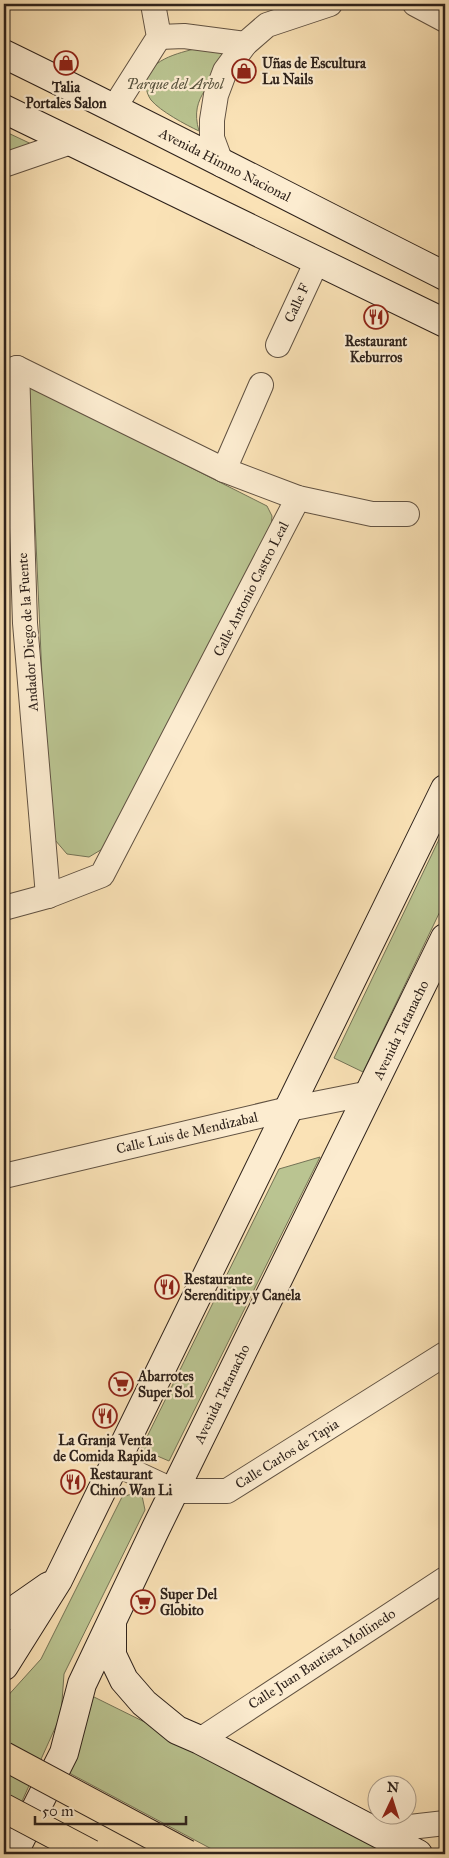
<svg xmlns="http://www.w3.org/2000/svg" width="449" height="1858" font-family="'IM FELL Great Primer',serif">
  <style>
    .green { fill: #bac491; stroke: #747356 }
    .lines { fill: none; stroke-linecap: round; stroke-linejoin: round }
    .street-casing { stroke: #615242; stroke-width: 26 }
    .secondary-casing { stroke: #2e221b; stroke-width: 30 }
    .street { stroke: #fcecd0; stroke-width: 24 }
    .secondary { stroke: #fcecd0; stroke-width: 28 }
    .highway-bridge-casing { stroke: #2e221b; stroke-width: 30; stroke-linecap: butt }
    .highway-bridge { stroke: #fae2b6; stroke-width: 28 }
    .labels { text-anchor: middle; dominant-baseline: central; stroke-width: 4.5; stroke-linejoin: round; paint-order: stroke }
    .poi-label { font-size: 14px; font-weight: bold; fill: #2e221b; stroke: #fcecd0; text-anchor: start }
    .park-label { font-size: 14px; font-style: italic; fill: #58533e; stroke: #fcecd0 }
    .street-label { font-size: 14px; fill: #2e221b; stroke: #fcecd0 }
  </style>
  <rect width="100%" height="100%" fill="#fae2b6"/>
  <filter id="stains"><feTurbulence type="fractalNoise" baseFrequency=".004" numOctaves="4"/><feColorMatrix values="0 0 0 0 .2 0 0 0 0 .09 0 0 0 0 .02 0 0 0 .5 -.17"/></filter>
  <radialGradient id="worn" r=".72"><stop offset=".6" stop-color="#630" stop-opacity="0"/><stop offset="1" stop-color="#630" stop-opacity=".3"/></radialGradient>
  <g class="green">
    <path d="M198,48l20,1 4,6c-5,31 -34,39 -23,76 -13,-6 -39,-20 -48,-31 -3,-4 -5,-10 -5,-15 -1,-25 33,-32 52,-37z"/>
    <path d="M6,132l36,17 -38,14v-30z"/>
    <path d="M29,386l238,120 5,10 -1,12 -162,317 -20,12 -22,-3 -18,-21z"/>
    <path d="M445,827v74l-82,171 -29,-14z"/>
    <path d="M320,1157l-151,304 -28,-12 138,-280z"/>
    <path d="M141,1491l4,19 -81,164 -3,41 -57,126v-141l37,-41 81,-162z"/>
    <path d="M90,1695l103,51 199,108h-171l-163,-87z"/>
  </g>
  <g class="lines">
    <g class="street-casing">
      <g id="street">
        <path d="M415,4l30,16"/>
        <path d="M159,37l25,-1 61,8"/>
        <path d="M114,108l45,-71 -6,-33"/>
        <path d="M4,165l67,-23"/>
        <path d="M222,165l-10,-27v-18l4,-25 9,-24 20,-27 22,-19 63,-21"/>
        <path d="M278,345l39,-84"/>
        <path d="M17,368l8,255 23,273"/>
        <path d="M5,372l12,-4 207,102 74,28 74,16h35"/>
        <path d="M224,470l37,-85"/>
        <path d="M4,908l44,-12 54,-21 196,-377"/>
        <path d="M4,1176l285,-67 81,-16"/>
        <path d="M116,1464l58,27h53l218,-137"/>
        <path d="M200,1740l245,-161"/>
        <path d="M375,1831l70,-8"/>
      </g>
    </g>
    <g class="secondary-casing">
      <g id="secondary">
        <path d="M4,54c148,72 294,148 441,222"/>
        <path d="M4,109l441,214"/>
        <path d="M4,1616h2l43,-30"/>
        <path d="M112,1624v31l12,25 20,23 33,27 23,10 218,114"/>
        <path d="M4,1666l54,-86 387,-791"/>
        <path d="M13,1854l51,-101 18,-69 74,-156 289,-590"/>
      </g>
    </g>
    <use href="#street" class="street"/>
    <use href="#secondary" class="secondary"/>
    <g class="highway-bridge-casing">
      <g id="highway-bridge">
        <path d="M4,1756l183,98"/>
        <path d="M4,1808l87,46"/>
      </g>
    </g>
    <use href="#highway-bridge" class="highway-bridge"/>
  </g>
  <defs>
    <g id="shop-ring" transform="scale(1.25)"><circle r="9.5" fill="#fcecd0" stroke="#8f2418" stroke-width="1.5"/><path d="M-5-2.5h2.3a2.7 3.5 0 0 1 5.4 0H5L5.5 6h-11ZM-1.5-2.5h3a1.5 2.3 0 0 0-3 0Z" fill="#8f2418"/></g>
    <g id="restaurant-ring" transform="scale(1.25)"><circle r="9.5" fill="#fcecd0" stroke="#8f2418" stroke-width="1.5"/><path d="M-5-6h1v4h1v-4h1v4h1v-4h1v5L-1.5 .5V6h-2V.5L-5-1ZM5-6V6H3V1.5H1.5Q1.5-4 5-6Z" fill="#8f2418"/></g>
    <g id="supermarket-ring" transform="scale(1.25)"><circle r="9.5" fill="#fcecd0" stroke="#8f2418" stroke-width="1.5"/><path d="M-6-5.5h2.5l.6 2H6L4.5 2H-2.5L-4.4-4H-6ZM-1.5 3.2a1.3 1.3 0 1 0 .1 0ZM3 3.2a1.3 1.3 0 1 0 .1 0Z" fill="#8f2418"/></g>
  </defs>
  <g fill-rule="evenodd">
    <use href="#shop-ring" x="66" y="63"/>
    <use href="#shop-ring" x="244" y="71"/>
    <use href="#restaurant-ring" x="376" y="317"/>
    <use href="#restaurant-ring" x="167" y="1287"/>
    <use href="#supermarket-ring" x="121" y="1384"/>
    <use href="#restaurant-ring" x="105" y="1416"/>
    <use href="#restaurant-ring" x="73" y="1482"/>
    <use href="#supermarket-ring" x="143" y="1602"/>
  </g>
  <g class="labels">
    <g class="poi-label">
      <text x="262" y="63">Uñas de Escultura<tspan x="262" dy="16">Lu Nails</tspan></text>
      <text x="66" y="87" text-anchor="middle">Talia<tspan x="66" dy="16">Portales Salon</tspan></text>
      <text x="376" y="341" text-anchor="middle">Restaurant<tspan x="376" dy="16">Keburros</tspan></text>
      <text x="184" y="1279">Restaurante<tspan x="184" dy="16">Serenditipy y Canela</tspan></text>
      <text x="138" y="1376">Abarrotes<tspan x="138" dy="16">Super Sol</tspan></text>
      <text x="105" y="1440" text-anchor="middle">La Granja Venta<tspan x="105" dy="16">de Comida Rapida</tspan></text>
      <text x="90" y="1474">Restaurant<tspan x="90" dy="16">Chino Wan Li</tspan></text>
      <text x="160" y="1594">Super Del<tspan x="160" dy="16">Globito</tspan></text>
    </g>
    <g class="park-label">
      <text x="175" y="84">Parque del Arbol</text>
    </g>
    <g class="street-label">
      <text transform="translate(225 165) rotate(27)">Avenida Himno Nacional</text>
      <text transform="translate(297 303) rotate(-65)">Calle F</text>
      <text transform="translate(251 589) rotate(-63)">Calle Antonio Castro Leal</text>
      <text transform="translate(28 632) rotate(-94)">Andador Diego de la Fuente</text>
      <text transform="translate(401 1030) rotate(-64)">Avenida Tatanacho</text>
      <text transform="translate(187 1133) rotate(-13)">Calle Luis de Mendizabal</text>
      <text transform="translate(222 1394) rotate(-64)">Avenida Tatanacho</text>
      <text transform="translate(287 1454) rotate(-32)">Calle Carlos de Tapia</text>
      <text transform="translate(322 1659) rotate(-33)">Calle Juan Bautista Mollinedo</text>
    </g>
  </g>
  <rect width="449" height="1858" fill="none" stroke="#fae2b6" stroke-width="20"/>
  <rect x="5" y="5" width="439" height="1848" fill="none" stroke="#2e221b" stroke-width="2.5"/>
  <rect x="10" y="10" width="429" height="1838" fill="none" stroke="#2e221b"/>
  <g transform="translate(392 1800) rotate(4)"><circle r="24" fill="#fcecd0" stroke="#aa9b88"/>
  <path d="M0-4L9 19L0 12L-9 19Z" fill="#8f2418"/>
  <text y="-8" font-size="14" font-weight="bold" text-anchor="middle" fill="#2e221b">N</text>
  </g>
  <path d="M35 1816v8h151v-8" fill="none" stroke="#2e221b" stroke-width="2.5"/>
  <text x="42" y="1816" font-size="15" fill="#2e221b" stroke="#fcecd0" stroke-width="4" paint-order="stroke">50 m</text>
  <rect width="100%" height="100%" filter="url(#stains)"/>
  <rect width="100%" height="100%" fill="url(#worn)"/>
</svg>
